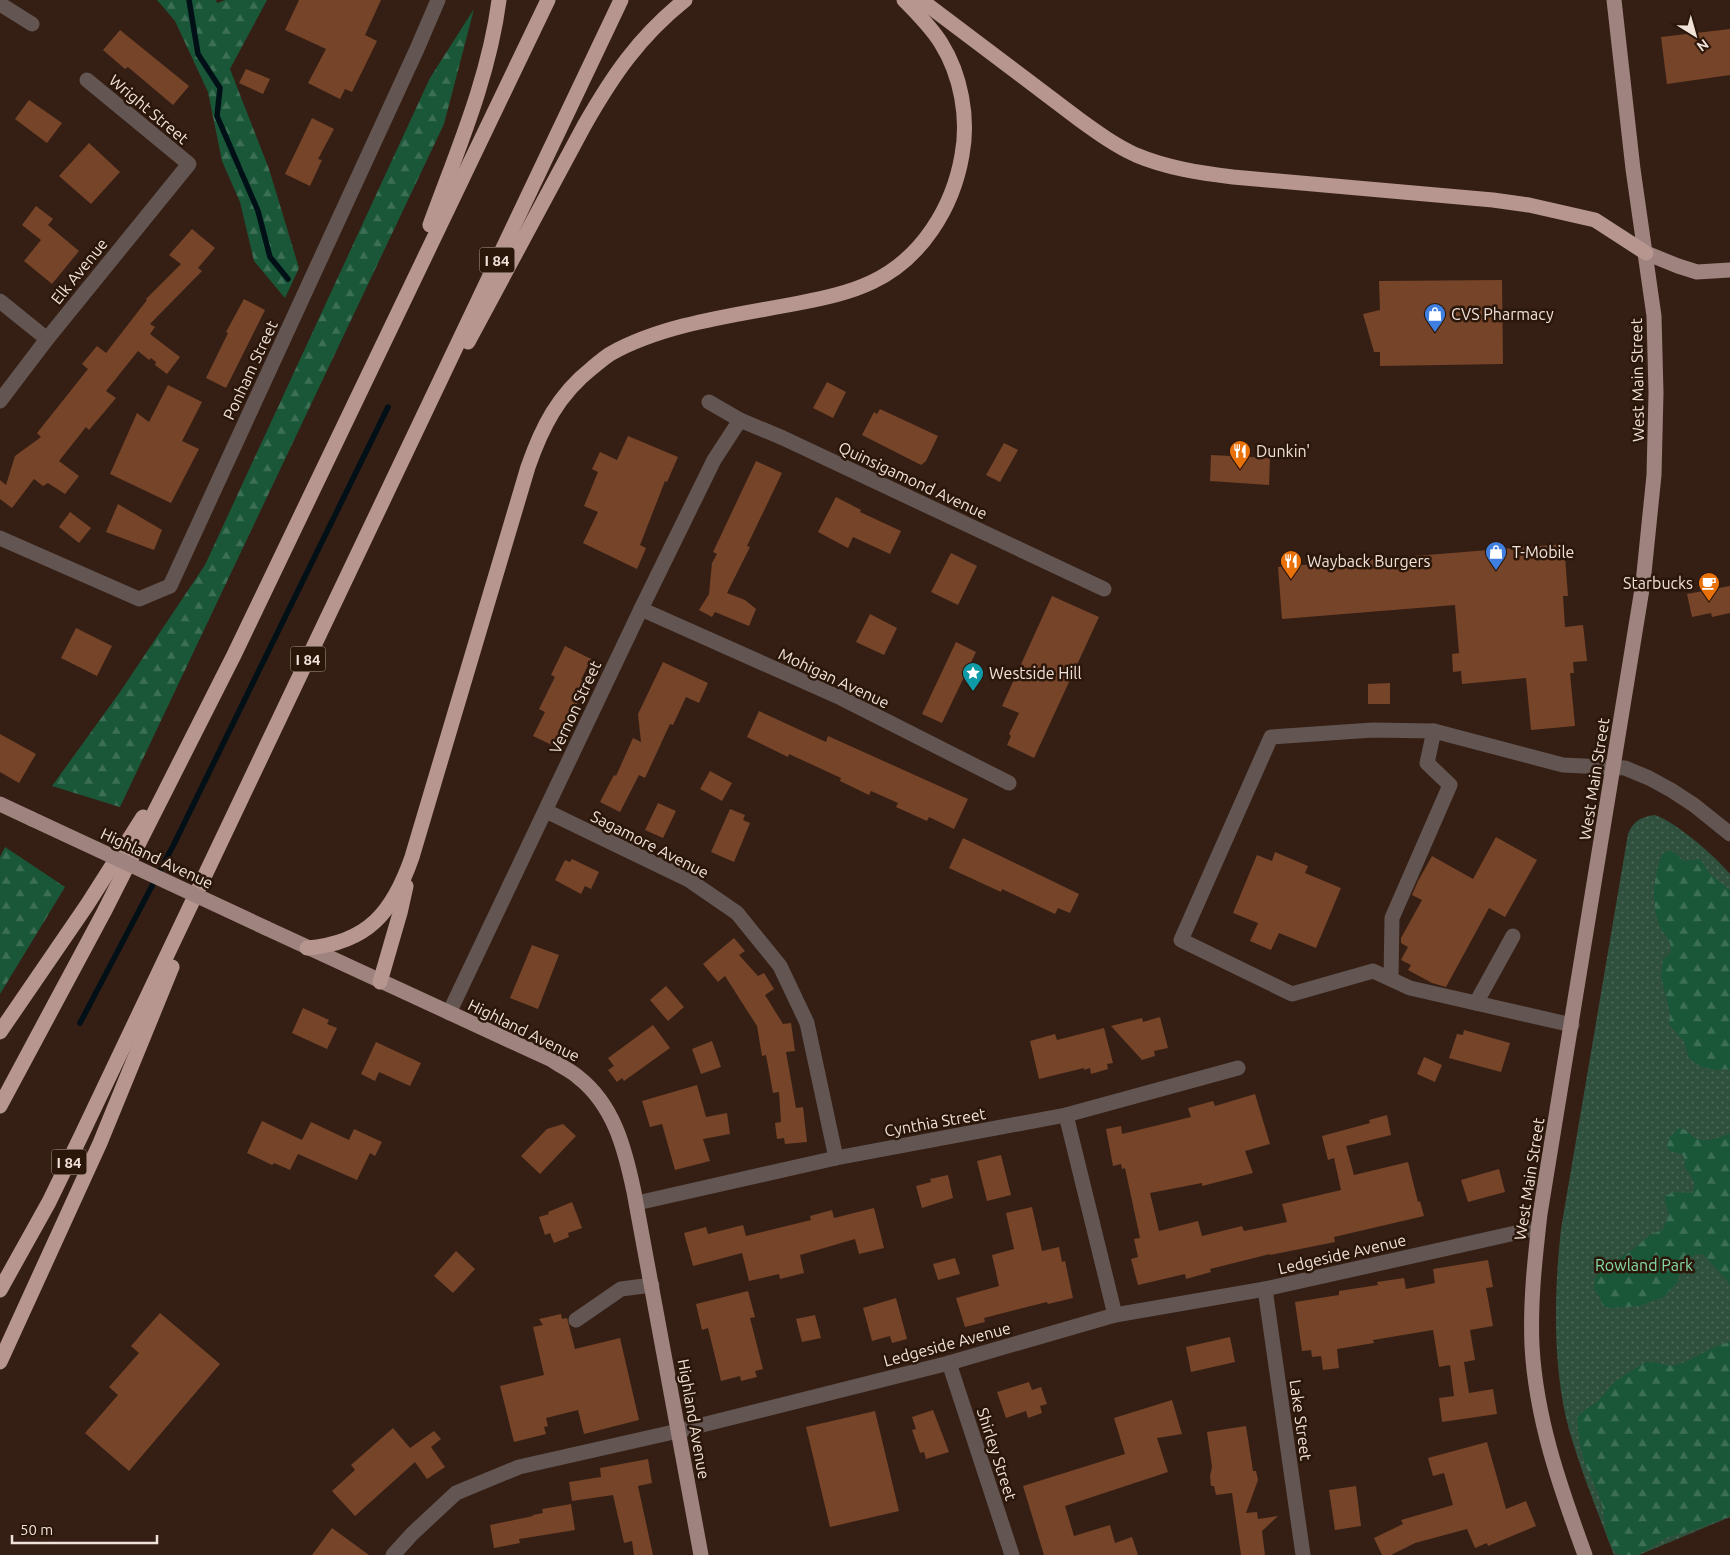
<svg xmlns="http://www.w3.org/2000/svg" width="1730" height="1555" font-family="Ubuntu,sans-serif">
  <style>
    .green { fill: url(#green-dots) }
    .forest { fill: url(#forest-firs) }
    .lines { fill: none; stroke-linecap: round; stroke-linejoin: round }
    .stream { stroke: #001016; stroke-width: 5.5 }
    .building { fill: #764428 }
    .minor { stroke: #625552; stroke-width: 15 }
    .major { stroke: #9e837e; stroke-width: 15 }
    .highway { stroke: #b6968f; stroke-width: 15 }
    .major-bridge { stroke: #9e837e; stroke-width: 15 }
    .labels { text-anchor: middle; dominant-baseline: central; stroke-width: 5; stroke-linejoin: round; paint-order: stroke }
    .shield { fill: #2b160a; stroke: #b5a49b; stroke-width: 1 }
    .shield-label { font-size: 15px; font-weight: bold; fill: #f0e1d9 }
    .street-label { font-size: 16px; fill: #f0e1d9; stroke: #2b160a }
    .poi-label { font-size: 16px; fill: #f0e1d9; stroke: #2b160a; text-anchor: start }
    .park-label { font-size: 16px; fill: #85dcaa; stroke: #2b160a }
  </style>
  <defs>
    <pattern id="green-dots" width="8" height="8" patternUnits="userSpaceOnUse" patternTransform="scale(1.25)"><rect width="8" height="8" fill="#30503e"/><path d="M2 2h.1M6 6h.1" fill="none" stroke="#4e6959" stroke-width="1.8" stroke-linecap="round"/></pattern>
    <pattern id="forest-firs" width="22" height="20" patternUnits="userSpaceOnUse" patternTransform="scale(1.25)"><rect width="22" height="20" fill="#1a5739"/><path d="M5 1l3.5 6h-7zM16 11l3.5 6h-7z" fill="#3c6f55"/></pattern>
  </defs>
  <rect width="100%" height="100%" fill="#351f14"/>
  <path class="green" d="M1655,815c22,8 60,41 75,59v643l-91,38h-25c-15,-40 -32,-81 -44,-122 -18,-63 -16,-140 -9,-204l67,-395c6,-13 12,-17 27,-19z"/>
  <g class="forest">
    <path d="M157,0h59l1,3 8,-3h42l-37,69 39,100 30,99 -14,30 -31,-37 -14,-59 -18,-41 -14,-69 -33,-71z"/>
    <path d="M474,9l-30,115 -324,683 -68,-21 68,-94 85,-127 225,-487z"/>
    <path d="M5,847l60,40 -65,107v-137z"/>
    <path d="M1669,851l5,1 10,9 16,-2 11,16 19,15v179l-14,1 -17,-4 -11,-9 -3,-14 -16,-19 1,-11 -9,-37 2,-17 6,-4c6,-11 -4,-19 -9,-28 -3,-6 -4,-13 -5,-20 -3,-16 1,-39 8,-54z"/>
    <path d="M1679,1128c8,1 10,6 16,10 10,6 25,-1 35,-4v150l-26,-29 -7,-1 -14,6 -6,23 -13,14 -25,9 -30,2 -7,-3 -2,-8 -6,-8 1,-10 5,-8 31,-20 20,-17 12,-4 6,-17 -4,-10v-7l9,-4 18,1c6,-10 -1,-16 -6,-24 -3,-5 1,-11 -5,-15 -5,-2 -10,-1 -14,-6l2,-10z"/>
    <path d="M1730,1342v174l-42,16 -20,5 -30,18h-19c-16,-13 -13,-36 -18,-54 -5,-14 -12,-27 -17,-40 -4,-14 -6,-29 -7,-43 6,-8 13,-11 21,-17 5,-5 10,-12 15,-18 4,-3 29,-19 33,-21 8,-2 21,5 30,3 18,-5 37,-20 54,-23z"/>
  </g>
  <g class="lines">
    <g class="stream">
      <path d="M189,0l9,54 22,34 -3,28 41,95 12,46 18,22"/>
      <path d="M80,1023l93,-177 215,-439"/>
    </g>
  </g>
  <g class="building">
    <path d="M299,0h82l-16,35 12,6 -25,51 -7,-3 -5,10 -32,-16 18,-34 -41,-19z"/>
    <path d="M1730,29v46l-63,9 -6,-47z"/>
    <path d="M120,30l69,56 -16,19 -45,-38 -3,2 -22,-19z"/>
    <path d="M246,69l24,10 -7,15 -24,-11z"/>
    <path d="M29,100l33,23 -15,20 -32,-24z"/>
    <path d="M312,118l22,11 -16,30 4,1 -12,26 -25,-12z"/>
    <path d="M89,143l31,29 -29,32 -32,-28z"/>
    <path d="M36,206l17,13 -5,6 31,26 -27,33 -28,-23 17,-21 -19,-15z"/>
    <path d="M192,229l23,19 -17,20 4,3 -52,53 5,3 -5,7 30,23 -13,17 -12,-9 1,-3 -5,-4 -2,2 -11,-9 -32,40 10,7 -27,32 -3,-3 -27,34 20,15 -14,18 -17,-11 -5,3 -9,-7 -22,29 -12,-9v-19l6,5 9,-29 26,-19 -4,-4 51,-64 -6,-5 15,-18 9,7 41,-53 -1,-1 35,-35 -12,-9z"/>
    <path d="M1502,280l1,84 -123,2v-14h-6l-11,-38 17,-4 -1,-29z"/>
    <path d="M244,299l21,11 -39,78 -20,-10 22,-45 -2,-1z"/>
    <path d="M827,382l19,10 -13,26 -20,-10z"/>
    <path d="M168,385l34,17 -20,39 17,8 -28,54 -61,-29 27,-61 12,9z"/>
    <path d="M880,409l58,27 -12,25 -5,4 -59,-30 12,-23 3,2z"/>
    <path d="M628,436l50,21 -11,25 -2,-1 -25,64 6,3 -9,21 -54,-26 15,-31 -14,-6 14,-34 -6,-3 8,-17 17,8z"/>
    <path d="M1004,443l14,7 -18,32 -14,-7z"/>
    <path d="M1211,455l59,3 -1,27 -59,-4z"/>
    <path d="M756,461l26,12 -35,73 3,1 -23,46 18,7 11,9 -7,17 -34,-14 -3,5 -13,-7 10,-16 3,-31 5,-9 -4,-2z"/>
    <path d="M836,497l25,13 -1,2 41,19 -11,23 -37,-17 -5,11 -30,-16z"/>
    <path d="M118,504l44,26 -8,20 -48,-18z"/>
    <path d="M70,512l21,16 -12,15 -20,-16z"/>
    <path d="M1564,544l4,52h-5l2,31 18,-2 4,36 -14,1 1,11h-4l5,53 -44,4 -5,-52 -64,6 -1,-13 -8,1 -1,-18 7,-1 -4,-48 -173,14 -4,-52z"/>
    <path d="M951,553l26,13 -19,39 -27,-13z"/>
    <path d="M1730,586v27l-18,4 -1,-4 -19,4 -5,-23z"/>
    <path d="M1052,596l47,21 -65,141 -27,-13 4,-9 -2,-2 10,-21 -17,-7z"/>
    <path d="M870,614l27,14 -13,27 -28,-13z"/>
    <path d="M76,628l36,18 -15,30 -36,-18z"/>
    <path d="M956,642l20,10 -34,71 -20,-9z"/>
    <path d="M565,646l26,13 -10,21 6,3 -29,61 -5,-2 -1,3 -19,-9 12,-24 -6,-3 16,-32 -4,-2z"/>
    <path d="M663,662l45,21 -9,20 -13,-6 -13,28 -3,-1 -25,54 -6,-3 -19,37 -20,-10 14,-27 2,1 17,-38 8,4 -3,-28z"/>
    <path d="M1390,683v21h-22v-20z"/>
    <path d="M759,711l67,31 2,-6 140,63 -14,30 -25,-12 -2,4 -31,-14 2,-4 -27,-12 -2,4 -29,-14 1,-3 -52,-24 -1,3 -41,-20z"/>
    <path d="M0,734l36,20 -17,29 -19,-11z"/>
    <path d="M710,771l22,12 -10,18 -22,-12z"/>
    <path d="M658,803l18,8 -13,27 -18,-8z"/>
    <path d="M730,809l15,6 -2,5 7,3 -16,39 -23,-10z"/>
    <path d="M1496,837l41,23 -32,57 -16,-9 -43,79 -14,-4 -24,-13 3,-5 -10,-5 7,-13 -7,-4v-5l21,-38 -10,-5 6,-14 14,-25 41,23z"/>
    <path d="M963,838l116,56 -9,19 -12,-5 -3,6 -53,-25 -1,3 -52,-24z"/>
    <path d="M1275,852l33,14 -3,7 36,15 -25,60 -37,-15 -8,17 -21,-9 8,-18 -25,-10 24,-58 15,6z"/>
    <path d="M572,859l27,13 -8,17 -6,-3 -4,8 -26,-14 10,-20 5,2z"/>
    <path d="M734,938l11,13 -6,4 19,21 6,-3 10,16 -9,6 18,29 8,-1 4,28 -9,1 10,56 7,-1 4,35 -22,2 -1,-6 -7,1 -2,-16 6,-1 -2,-30 -6,1 -7,-38 -4,1 -5,-30 -32,-50 -7,6 -15,-18z"/>
    <path d="M532,945l27,10 -21,54 -28,-11z"/>
    <path d="M666,986l18,21 -16,14 -18,-21z"/>
    <path d="M303,1008l26,12 -2,4 10,4 -10,21 -35,-16z"/>
    <path d="M1160,1017l8,31 -14,3 1,5 -13,4 -31,-34 31,-8 1,4z"/>
    <path d="M653,1025l17,23 -46,33 -2,-3 -5,4 -9,-12 6,-4 -6,-8z"/>
    <path d="M1104,1028l9,35 -6,1 1,5 -17,5 -1,-6 -6,2v-2l-45,11 -9,-38 25,-7 2,6z"/>
    <path d="M1464,1030l46,13 -9,29 -52,-14 8,-24 6,1z"/>
    <path d="M712,1041l9,26 -20,7 -9,-25z"/>
    <path d="M376,1042l45,21 -11,23 -31,-14 -4,9 -14,-7z"/>
    <path d="M1424,1057l18,8 -7,17 -18,-8z"/>
    <path d="M697,1085l9,32 21,-4 3,21 -27,5 7,22 -35,9 -13,-46 -12,3 -8,-26z"/>
    <path d="M1255,1094l15,50 -25,7 8,22 -51,13v-3l-52,10 9,38 39,-10 4,15 40,-10 2,5 43,-9 -5,-18 59,-14 -7,-32 -6,2 -6,-24 48,-13 -1,-3 18,-5 4,20 -45,11 8,29 54,-13 10,40 2,-1 4,15 -90,21 1,5 -65,13v-1l-60,15 1,3 -25,7 -1,-5 -47,11 -7,-26 7,-2 -4,-18 6,-1 -15,-70 -3,1 -1,-5 -8,2 -7,-37 15,-3 1,8 69,-17 -3,-9 25,-7 2,5z"/>
    <path d="M262,1121l40,19 9,-18 38,18 5,-11 28,13 -7,14 -5,-3 -13,27 -59,-26 -8,16 -16,-7 -2,2 -25,-12z"/>
    <path d="M563,1124l13,12 -36,38 -19,-18 26,-27z"/>
    <path d="M1001,1155l10,40 -24,6 -10,-40z"/>
    <path d="M1499,1169l6,23 -37,10 -7,-22z"/>
    <path d="M948,1175l5,23 -31,10 -6,-22 15,-4 -1,-3z"/>
    <path d="M572,1202l10,26 -14,5 1,4 -15,6 -4,-10 -5,2 -6,-18 10,-3 -1,-2z"/>
    <path d="M1032,1207l10,44 17,-4 3,15 3,-1 8,37 -25,6 -1,-2 -63,16 1,4 -20,5 -9,-29 43,-12 -7,-31 22,-6 -8,-36z"/>
    <path d="M874,1208l10,40 -25,6 -4,-15 -55,16 4,18 -24,6 -1,-5 -30,7 -7,-28 -49,13 -9,-33 22,-6 2,7 35,-9 3,11 65,-16 -1,-4 22,-6 2,8z"/>
    <path d="M456,1251l19,18 -22,24 -19,-17z"/>
    <path d="M955,1258l5,16 -22,6 -5,-16z"/>
    <path d="M1488,1260l5,27 -7,1 7,38 -23,4 5,30 -11,2 5,31 24,-4 4,25 -55,8 -3,-24 15,-2 -4,-31 -11,2 -6,-37 -60,10 1,3 -37,6 2,19 -16,2 -2,-14 -9,1 -1,-7 -9,1 -7,-49 44,-7v-4l39,-6 -1,-3 27,-4 2,11 29,-6 -2,-14z"/>
    <path d="M748,1291l7,26 -5,1 13,51 -8,2 2,6 -16,4 -1,-5 -19,5 -13,-53 -6,2 -6,-26z"/>
    <path d="M896,1298l11,41 -15,4 -2,-7 -18,5 -9,-33z"/>
    <path d="M160,1313l60,51 -91,107 -44,-38 33,-38 -9,-8 30,-34 -8,-7z"/>
    <path d="M561,1314l1,5 5,-1 8,31 45,-11 19,82 -55,14 -6,-24 -32,8 2,8 -4,1 2,7 -32,8 -14,-56 44,-11 -11,-48 10,-2 -4,-6z"/>
    <path d="M815,1315l6,23 -19,4 -6,-23z"/>
    <path d="M1230,1337l5,25 -44,10 -5,-25z"/>
    <path d="M1029,1382l3,8 9,-3 6,17 -7,2 2,7 -14,5 -2,-7 -20,7 -9,-26z"/>
    <path d="M1172,1400l10,34 -25,4 11,34 -103,34 9,30 36,-11 5,18 17,-6 6,18h-94l-21,-69 102,-32 -11,-36z"/>
    <path d="M933,1410l16,42 -23,7 -2,-7 -4,1 -8,-23 4,-1 -4,-12z"/>
    <path d="M875,1411l24,100 -69,16 -24,-100z"/>
    <path d="M1246,1426l7,45h3l2,9 -12,33 11,-1 1,7 20,-3 -16,15 3,24h-24l-9,-62 -16,2 -2,-9h-3l-1,-10 2,-9 -5,-35z"/>
    <path d="M393,1428l17,20 24,-17 7,8 -10,8 14,20 -18,12 -12,-17 -60,54 -23,-25 23,-21 -4,-5z"/>
    <path d="M1487,1442l19,67 20,-8 10,25 -48,20 -1,-3 -12,5 -8,-19 -52,14 -24,12h-9l-8,-17 29,-14 -2,-4 52,-15 -9,-32 -11,3 -5,-18z"/>
    <path d="M648,1459l4,24 -14,3 15,69h-19l-2,-14 -8,2 -11,-48 -41,6 -3,-19 32,-5 -1,-9z"/>
    <path d="M1356,1486l5,40 -26,4 -6,-40z"/>
    <path d="M571,1504l4,26 -56,9 1,4 -26,5 -4,-23 43,-9v-1l10,-2 -1,-4z"/>
    <path d="M332,1528l37,27h-57z"/>
  </g>
  <g class="lines">
    <g class="minor">
      <path d="M0,4l32,20"/>
      <path d="M0,301l47,38"/>
      <path d="M0,401l47,-62 142,-175 -102,-84"/>
      <path d="M709,402l31,18 43,18 321,151"/>
      <path d="M0,538l139,61 31,-13 247,-537 21,-49"/>
      <path d="M641,609l200,89 168,85"/>
      <path d="M546,811l143,69 48,33 43,53 27,57 29,135"/>
      <path d="M1391,979l1,-61 58,-133 -23,-22 7,-32"/>
      <path d="M1476,1003l37,-67"/>
      <path d="M449,1013l192,-404 73,-149 26,-40"/>
      <path d="M1572,1025l-162,-37 -37,-17 -81,23 -111,-54 90,-203 102,-7 61,1 129,34 62,3 24,10 22,12 23,15 36,29"/>
      <path d="M1066,1115l49,200"/>
      <path d="M637,1203l199,-45 230,-43 172,-47"/>
      <path d="M1265,1289l38,266"/>
      <path d="M576,1320l45,-31 31,-4"/>
      <path d="M949,1363l63,192"/>
      <path d="M393,1555l19,-21 44,-41 63,-26 159,-36 271,-68 166,-48 150,-26 273,-61"/>
    </g>
    <g class="major">
      <path d="M1646,253l32,13 19,6 33,-2"/>
      <path d="M0,804l32,15"/>
      <path d="M266,928l286,132c8,6 18,10 26,17 36,28 47,72 56,115l67,363"/>
      <path d="M1585,1555c-25,-68 -49,-136 -53,-209 -2,-44 3,-88 8,-132l103,-631 11,-108 2,-82 -2,-77 -21,-147 -19,-169"/>
    </g>
    <g class="highway">
      <path d="M921,0l159,120c18,13 36,26 56,35 31,13 64,18 97,22l260,23 36,5 66,15 51,33"/>
      <path d="M430,225c27,-74 59,-147 69,-225"/>
      <path d="M468,342l116,-216c29,-51 55,-89 101,-126"/>
      <path d="M307,948c61,-5 86,-36 105,-91l116,-390c14,-40 30,-72 64,-99 6,-5 12,-10 18,-14 55,-31 128,-39 189,-51 25,-5 50,-10 73,-21 49,-23 81,-74 90,-127 7,-37 -1,-80 -21,-112 -10,-16 -24,-30 -37,-43"/>
      <path d="M380,982l20,-69 6,-27"/>
      <path d="M0,1032l87,-127 56,-88"/>
      <path d="M0,1106l104,-194 130,-257 314,-655"/>
      <path d="M0,1290l49,-88 32,-66 540,-1136"/>
      <path d="M0,1362l100,-219 72,-176"/>
    </g>
    <path class="major-bridge" d="M32,819l234,109"/>
  </g>
  <defs>
    <g id="shop-pin" transform="scale(1.125)"><path d="M0 17L-7.5 6A9.5 9.5 0 1 1 7.5 6Z" fill="#3f7fe0" stroke="#2b160a"/><path d="M-5-2.5h2.3a2.7 3.5 0 0 1 5.4 0H5L5.5 6h-11ZM-1.5-2.5h3a1.5 2.3 0 0 0-3 0Z" fill="#fff"/></g>
    <g id="restaurant-pin" transform="scale(1.125)"><path d="M0 17L-7.5 6A9.5 9.5 0 1 1 7.5 6Z" fill="#e8710a" stroke="#2b160a"/><path d="M-5-6h1v4h1v-4h1v4h1v-4h1v5L-1.5 .5V6h-2V.5L-5-1ZM5-6V6H3V1.5H1.5Q1.5-4 5-6Z" fill="#fff"/></g>
    <g id="cafe-pin" transform="scale(1.125)"><path d="M0 17L-7.5 6A9.5 9.5 0 1 1 7.5 6Z" fill="#e8710a" stroke="#2b160a"/><path d="M-5.5-4.5H6V0H3Q3 3.5 0 3.5H-2.5Q-5.5 3.5-5.5 0ZM3-3.2v2h1.7v-2ZM-6 4.5H4V6H-6Z" fill="#fff"/></g>
    <g id="sight-pin" transform="scale(1.125)"><path d="M0 17L-7.5 6A9.5 9.5 0 1 1 7.5 6Z" fill="#0f9aa8" stroke="#2b160a"/><path d="M0-6L1.8-2.2L6-1.7L2.9 1.2L3.7 5.4L0 3.3L-3.7 5.4L-2.9 1.2L-6-1.7L-1.8-2.2Z" fill="#fff"/></g>
  </defs>
  <g fill-rule="evenodd">
    <use href="#shop-pin" x="1435" y="314"/>
    <use href="#restaurant-pin" x="1240" y="451"/>
    <use href="#shop-pin" x="1496" y="552"/>
    <use href="#restaurant-pin" x="1291" y="561"/>
    <use href="#cafe-pin" x="1709" y="583"/>
    <use href="#sight-pin" x="973" y="673"/>
  </g>
  <g class="labels">
    <g class="shield">
      <rect x="479.5" y="247.5" width="35" height="25" rx="4"/>
      <rect x="290.5" y="646.5" width="35" height="25" rx="4"/>
      <rect x="51.5" y="1149.5" width="35" height="25" rx="4"/>
    </g>
    <g class="shield-label">
      <text x="497" y="260">I 84</text>
      <text x="308" y="659">I 84</text>
      <text x="69" y="1162">I 84</text>
    </g>
    <g class="street-label">
      <text transform="translate(149 109) rotate(40)">Wright Street</text>
      <text transform="translate(79 271) rotate(-51)">Elk Avenue</text>
      <text transform="translate(250 370) rotate(-65)">Ponham Street</text>
      <text transform="translate(1637 380) rotate(-91)">West Main Street</text>
      <text transform="translate(913 480) rotate(25)">Quinsigamond Avenue</text>
      <text transform="translate(834 678) rotate(25)">Mohigan Avenue</text>
      <text transform="translate(575 707) rotate(-65)">Vernon Street</text>
      <text transform="translate(1594 779) rotate(-81)">West Main Street</text>
      <text transform="translate(650 844) rotate(27)">Sagamore Avenue</text>
      <text transform="translate(157 858) rotate(25)">Highland Avenue</text>
      <text transform="translate(524 1030) rotate(26)">Highland Avenue</text>
      <text transform="translate(935 1122) rotate(-10)">Cynthia Street</text>
      <text transform="translate(1529 1179) rotate(-81)">West Main Street</text>
      <text transform="translate(1342 1254) rotate(-13)">Ledgeside Avenue</text>
      <text transform="translate(947 1344) rotate(-15)">Ledgeside Avenue</text>
      <text transform="translate(694 1419) rotate(80)">Highland Avenue</text>
      <text transform="translate(1301 1420) rotate(82)">Lake Street</text>
      <text transform="translate(997 1454) rotate(72)">Shirley Street</text>
    </g>
    <g class="poi-label">
      <text x="1451" y="314">CVS Pharmacy</text>
      <text x="1256" y="451">Dunkin'</text>
      <text x="1512" y="552">T-Mobile</text>
      <text x="1307" y="561">Wayback Burgers</text>
      <text x="1693" y="583" text-anchor="end">Starbucks</text>
      <text x="989" y="673">Westside Hill</text>
    </g>
    <g class="park-label">
      <text x="1644" y="1265">Rowland Park</text>
    </g>
  </g>
  <g transform="translate(1695 35) rotate(143)" stroke="#2b160a" stroke-width="4" paint-order="stroke">
  <path d="M0-4L9 19L0 12L-9 19Z" fill="#f0e1d9"/>
  <text y="-8" font-size="14" font-weight="bold" text-anchor="middle" fill="#f0e1d9">N</text>
  </g>
  <path d="M12 1535v8h145v-8" fill="none" stroke="#f0e1d9" stroke-width="2.5"/>
  <text x="20" y="1535" font-size="15" fill="#f0e1d9" stroke="#2b160a" stroke-width="4" paint-order="stroke">50 m</text>
</svg>
